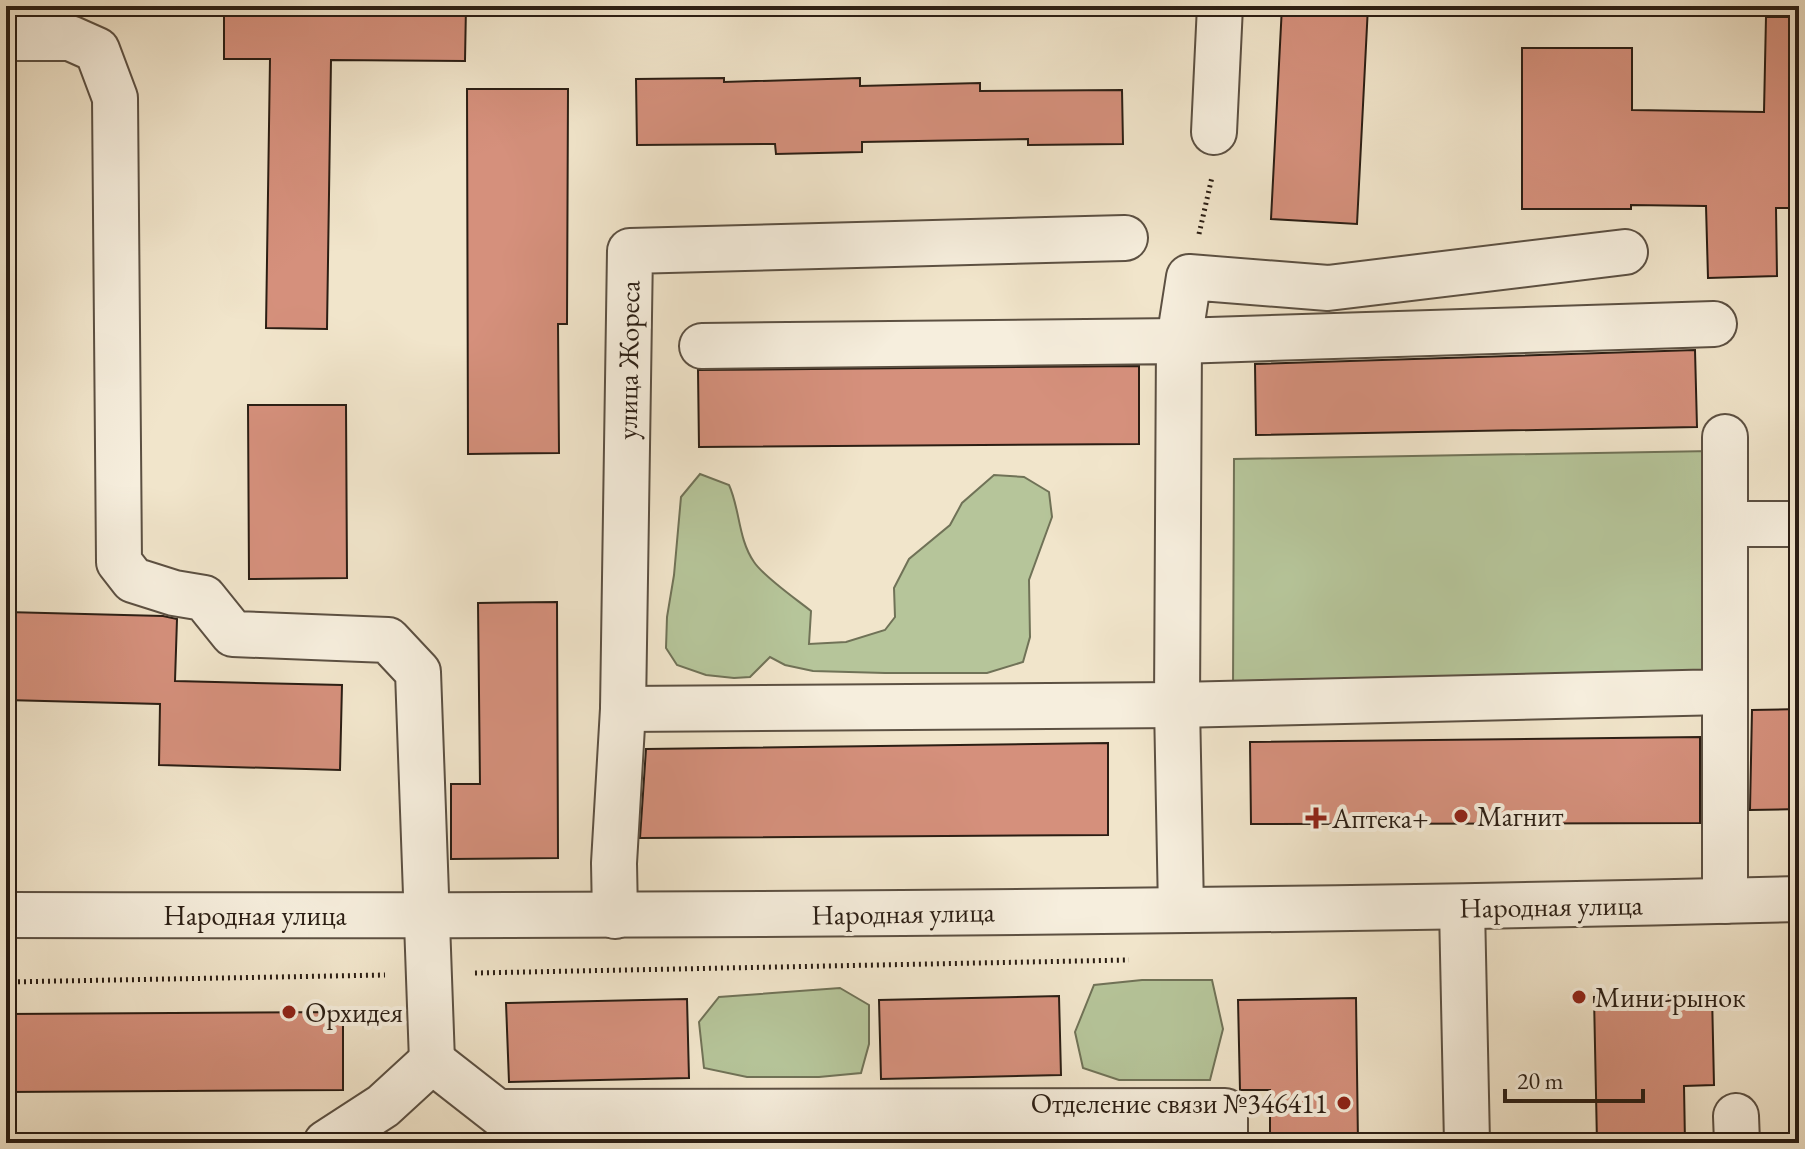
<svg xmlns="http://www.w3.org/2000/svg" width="1805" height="1149" font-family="'EB Garamond',serif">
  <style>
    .green { fill: #b6c59a; stroke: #707257; stroke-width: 2 }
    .building { fill: #d5907c; stroke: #2b1e14; stroke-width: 2 }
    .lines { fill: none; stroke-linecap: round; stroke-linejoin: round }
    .minor-casing { stroke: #5c5042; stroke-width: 48 }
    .path { stroke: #2b1e14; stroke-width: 5; stroke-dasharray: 2 4; stroke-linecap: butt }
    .minor { stroke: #f6eedd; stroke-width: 44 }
    .poi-dot { fill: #8f2418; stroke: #f6eedd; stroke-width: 3 }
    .labels { text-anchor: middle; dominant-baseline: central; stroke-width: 8; stroke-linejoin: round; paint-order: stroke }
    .street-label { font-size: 28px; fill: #2b1e14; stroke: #f6eedd }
    .poi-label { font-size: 28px; fill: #2b1e14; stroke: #f6eedd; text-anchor: start }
  </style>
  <rect width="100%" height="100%" fill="#f1e5cb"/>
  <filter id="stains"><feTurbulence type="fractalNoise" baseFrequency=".0025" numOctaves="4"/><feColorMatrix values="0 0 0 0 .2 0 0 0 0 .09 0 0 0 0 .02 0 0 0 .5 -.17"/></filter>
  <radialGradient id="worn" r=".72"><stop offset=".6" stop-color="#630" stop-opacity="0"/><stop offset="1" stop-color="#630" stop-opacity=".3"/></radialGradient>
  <g class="green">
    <path d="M1712,451l-1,230 -478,9 1,-231z"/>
    <path d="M700,474l29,11c11,24 9,54 25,77 10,15 42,37 57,49l-2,33 37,-2 39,-12 10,-13 -1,-29 15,-29 41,-34 12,-22 32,-28 30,2 25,15 3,25 -23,63 1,57 -7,25 -36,11h-102l-72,-2 -28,-6 -15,-8 -20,20 -16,1 -28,-3 -29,-10 -11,-17 1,-31 7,-42 7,-78z"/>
    <path d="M1142,980h70l11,49 -13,51h-91l-36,-12 -8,-36 19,-47z"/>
    <path d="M840,988l29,17v39l-8,29 -42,4h-72l-43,-9 -5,-46 20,-25z"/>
  </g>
  <g class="building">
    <path d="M224,6h242l-1,55 -134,-1 -4,269 -61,-1 4,-269h-46z"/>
    <path d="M1282,6h86l-11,218 -86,-5z"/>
    <path d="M1766,17h33v191h-23l1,68 -69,2 -2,-72 -75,-1v4h-109v-161h110v62l132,2z"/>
    <path d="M724,78v4l136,-4v8l120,-3v8l142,-1 1,54 -95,1v-6l-166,3v10l-86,2 -1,-10 -138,1 -1,-66z"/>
    <path d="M467,89h101l-1,235h-9l1,129 -91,1z"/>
    <path d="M1695,350l2,77 -441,8 -1,-71z"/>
    <path d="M1139,366v78l-440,3 -1,-77z"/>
    <path d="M248,405h98l1,173 -98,1z"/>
    <path d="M557,602l1,256 -107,1v-75h29l-2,-181z"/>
    <path d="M6,612l157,4 14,3 -2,62 167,4 -2,85 -181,-5 1,-61 -154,-4z"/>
    <path d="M1799,709v100l-49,1 2,-100z"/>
    <path d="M1700,737v86l-449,1 -1,-82z"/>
    <path d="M1108,743v92l-468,3 6,-89z"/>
    <path d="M1712,994l2,91 -30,1 1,57h-88l-3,-146z"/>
    <path d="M1059,996l2,79 -180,4 -2,-79z"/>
    <path d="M1356,998l2,145h-88v-53h-30l-2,-90z"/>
    <path d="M687,999l2,79 -180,4 -3,-79z"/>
    <path d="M343,1012v78l-337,2v-78z"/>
  </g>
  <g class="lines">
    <g class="minor-casing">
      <g id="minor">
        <path d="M6,38h64l27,12 18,48 4,464 14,18 41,13 30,5 29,36 155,6 30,32 14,389"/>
        <path d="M1214,132l6,-126"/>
        <path d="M1625,252l-297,36 -139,-11 -10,64 535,-17"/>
        <path d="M702,346l477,-5 -2,364 4,205"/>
        <path d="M1725,437v87"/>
        <path d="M1725,692v209"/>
        <path d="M623,709l554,-4 548,-13v-168h74"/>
        <path d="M1462,908l5,235"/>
        <path d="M6,915c598,1 1195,-1 1793,-16"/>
        <path d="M615,916l-1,-53 9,-154 7,-458 495,-13"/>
        <path d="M432,1061l105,82"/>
        <path d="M499,1112l726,-1v32"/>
        <path d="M1736,1116l1,27"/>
        <path d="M326,1143l57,-37 49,-45"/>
      </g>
    </g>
    <g class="path">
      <path d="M1199,234l13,-57"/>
      <path d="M475,973l654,-13"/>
      <path d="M6,982l379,-7"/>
    </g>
    <use href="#minor" class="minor"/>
  </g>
  <g class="poi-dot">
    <circle cx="1461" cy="816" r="8"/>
    <path d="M1312 806h8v8h8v8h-8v8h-8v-8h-8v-8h8z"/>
    <circle cx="1579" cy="997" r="8"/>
    <circle cx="289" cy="1012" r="8"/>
    <circle cx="1344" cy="1103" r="8"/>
  </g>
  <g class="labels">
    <g class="street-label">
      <text transform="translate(628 360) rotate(-89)">улица Жореса</text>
      <text transform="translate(1551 906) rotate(-1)">Народная улица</text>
      <text transform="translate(903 913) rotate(-1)">Народная улица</text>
      <text x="255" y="915">Народная улица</text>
    </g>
    <g class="poi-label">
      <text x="1477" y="816">Магнит</text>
      <text x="1332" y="818">Аптека+</text>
      <text x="1595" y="997">Мини-рынок</text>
      <text x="305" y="1012">Орхидея</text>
      <text x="1328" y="1103" text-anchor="end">Отделение связи №346411</text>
    </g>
  </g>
  <rect width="1805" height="1149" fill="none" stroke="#f1e5cb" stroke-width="32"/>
  <rect x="8" y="8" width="1789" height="1133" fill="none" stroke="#2b1e14" stroke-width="4"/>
  <rect x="16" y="16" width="1773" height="1117" fill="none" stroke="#2b1e14" stroke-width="2"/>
  <path d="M1505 1089v12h138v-12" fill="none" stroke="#2b1e14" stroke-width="4"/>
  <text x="1517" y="1089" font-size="24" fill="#2b1e14" stroke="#f6eedd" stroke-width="6" paint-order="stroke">20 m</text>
  <rect width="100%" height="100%" filter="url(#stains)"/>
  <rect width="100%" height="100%" fill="url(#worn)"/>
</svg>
